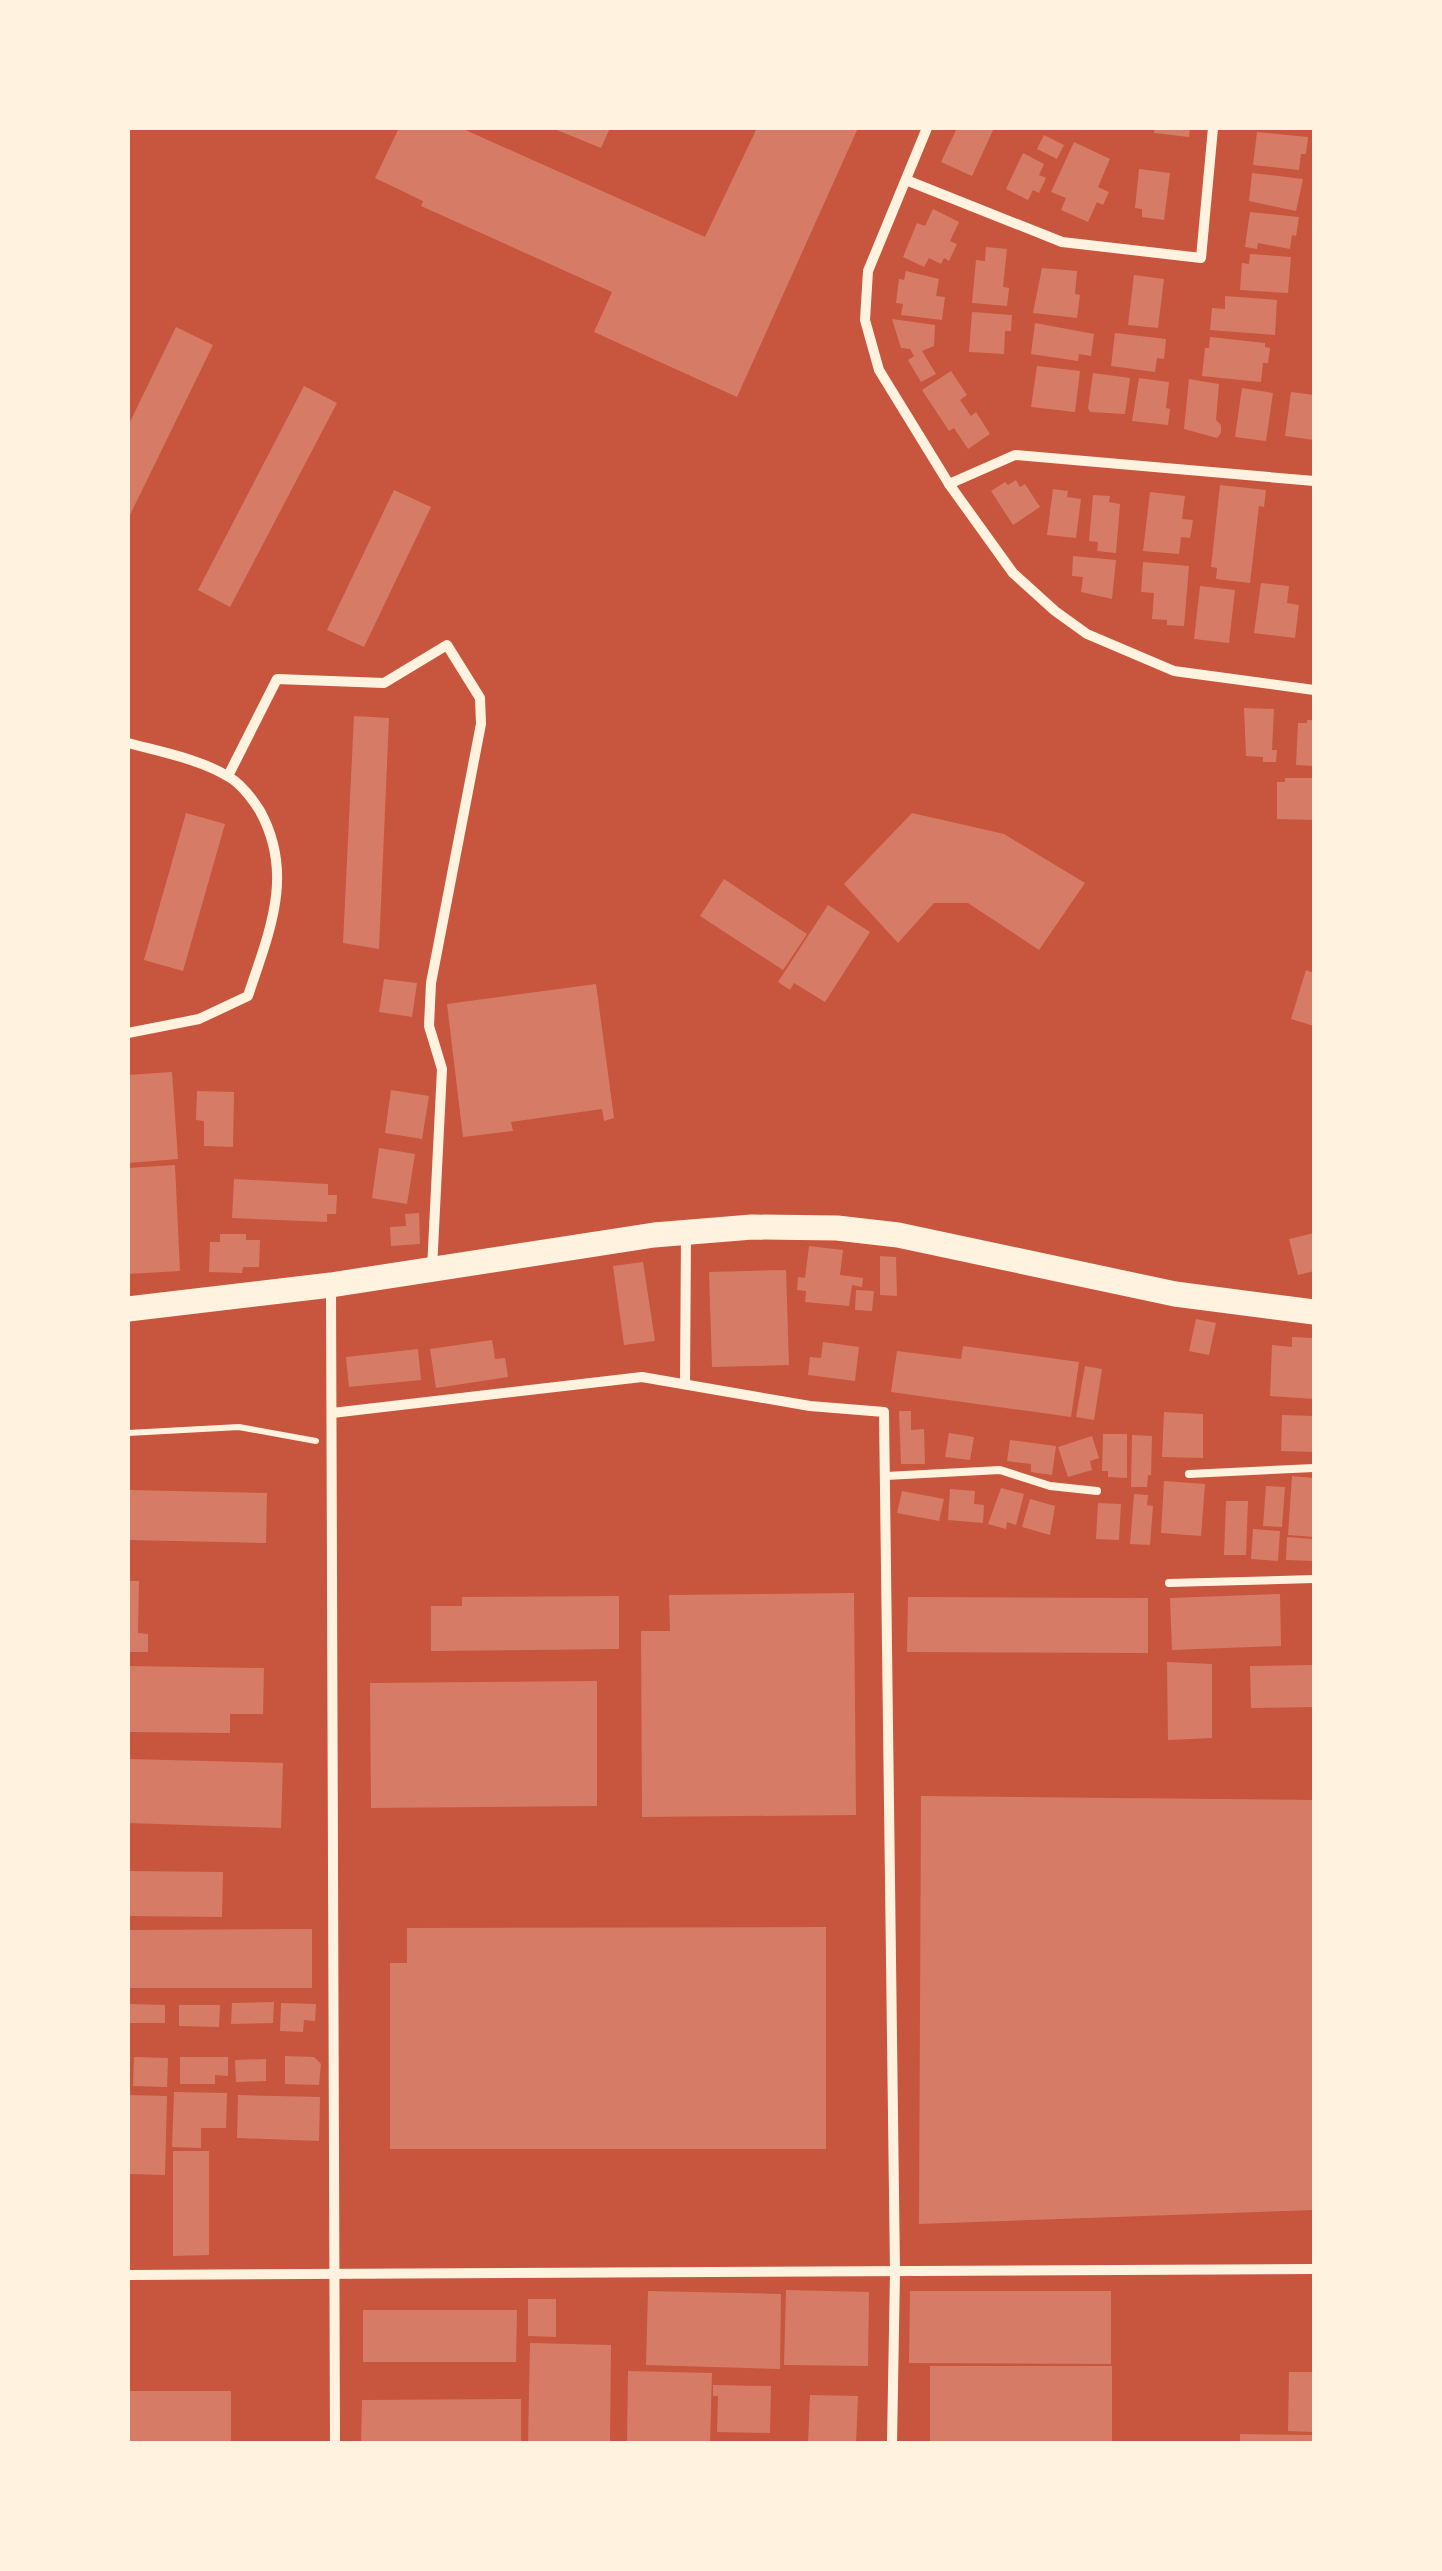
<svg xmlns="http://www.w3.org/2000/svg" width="1442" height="2571" font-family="Raleway,sans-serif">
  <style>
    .building { fill: #d67c66 }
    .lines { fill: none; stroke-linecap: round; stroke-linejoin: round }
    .path { stroke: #fff3e0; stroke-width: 6 }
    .service { stroke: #fff3e0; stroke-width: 8 }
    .minor { stroke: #fff3e0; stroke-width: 10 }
    .primary { stroke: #fff3e0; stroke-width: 25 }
  </style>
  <rect width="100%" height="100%" fill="#c8553d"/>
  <g class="building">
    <path d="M399,128h62l244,109 52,-109h101l-121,269 -143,-65 18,-40 -191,-86 2,-5 -48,-23z"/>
    <path d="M552,128h58l-9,20z"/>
    <path d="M957,128h37l-22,48 -31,-14z"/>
    <path d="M1155,128h35l-1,9 -35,-4z"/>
    <path d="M1257,132l51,5 -2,17h-5l-2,16 -46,-5z"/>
    <path d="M1044,135l20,10 -7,14 -20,-10z"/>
    <path d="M1074,142l36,17 -12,28 11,5 -6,13 -6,-3 -9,20 -27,-12 5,-12 -15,-6z"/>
    <path d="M1023,153l21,11 -5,11 7,3 -7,15 -6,-3 -5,10 -22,-11z"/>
    <path d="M1139,169l31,4 -6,47 -22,-3v-8l-7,-1z"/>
    <path d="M1252,173l51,6 -7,32 -47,-10z"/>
    <path d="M933,209l26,13 -9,19 7,3 -8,17 -5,-3 -3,6 -12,-6 -5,9 -21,-10 14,-34 8,3z"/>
    <path d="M1250,212l49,5 -3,19 -4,-1 -2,14 -32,-6 -1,6 -12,-2z"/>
    <path d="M986,247l21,2 -4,38 6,1 -2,18 -35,-3 4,-43 9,1z"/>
    <path d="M1250,254l41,3 -3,36 -48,-3 2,-27 7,1z"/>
    <path d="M1042,268l35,3 -2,23 5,1 -3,23 -44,-5z"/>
    <path d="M906,271l33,8 -3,17 9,1 -3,23 -41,-5 2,-11 -7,-1 3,-24 5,1z"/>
    <path d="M1134,275l30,4 -6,49 -30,-3z"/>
    <path d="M1225,296l52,4 -2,35 -65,-5 2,-22 13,1z"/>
    <path d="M972,312l40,3 -1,16h-6l-1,23 -35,-2z"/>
    <path d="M892,319l43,6 -1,21 -12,5 14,23 -15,8 -13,-22 6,-4 -4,-7 -9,-1z"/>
    <path d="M1035,323l59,11 -3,22 -12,-2 -1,7 -47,-7z"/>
    <path d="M176,327l37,18 -85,174v-93z"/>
    <path d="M1115,333l51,6 -2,20 -7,-1 -2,14 -44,-6z"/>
    <path d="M1210,337l55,6v4l5,1 -2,15h-5l-2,19 -59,-6 3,-28h4z"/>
    <path d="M1037,366l43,5 -5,41 -44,-5z"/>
    <path d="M951,371l16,24 -7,5 11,16 5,-4 14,22 -22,15 -14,-21 -5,3 -27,-41z"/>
    <path d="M1093,373l37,5 -5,36 -35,-2 -2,-4z"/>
    <path d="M1139,378l30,4 -3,26 4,1 -2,16 -36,-4z"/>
    <path d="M1189,379l30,5 -3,36 5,5v8l-4,5 -33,-9z"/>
    <path d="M304,386l33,17 -107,204 -32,-17z"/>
    <path d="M1242,388l31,5 -7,48 -31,-4z"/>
    <path d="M1291,392l23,3v45l-29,-4z"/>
    <path d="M1016,480l4,7 5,-3 15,23 -27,18 -22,-34 14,-9 3,3z"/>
    <path d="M1220,485l46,5 -2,17 -5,-1 -9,77 -34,-4 1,-11 -6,-1z"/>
    <path d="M1053,489l15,2 -1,6 14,2 -5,39 -29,-3z"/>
    <path d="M394,490l37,17 -67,140 -37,-17z"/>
    <path d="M1150,492l35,4 -3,23 11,1 -3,18 -9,-1 -2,17 -36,-3z"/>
    <path d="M1093,495l17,1 -1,6 11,2 -4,49 -19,-2 1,-9 -9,-1z"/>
    <path d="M1073,556l43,4 -4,39 -31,-7 2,-15 -11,-1z"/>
    <path d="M1143,562l46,4 -5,60 -17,-1v-5l-15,-1 2,-26 -13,-1z"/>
    <path d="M1261,583l28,3 -2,17 12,2 -4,33 -41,-5z"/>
    <path d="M1200,586l35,4 -6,53 -35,-4z"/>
    <path d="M1244,708l30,1 -2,41h5l-1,12h-13v-5l-17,-1z"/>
    <path d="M354,716l35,2 -10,231 -36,-6z"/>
    <path d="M1307,720h7v46l-18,-1 2,-42h9z"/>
    <path d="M1285,778h29v42l-37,-1v-37h8z"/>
    <path d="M186,813l39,11 -42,147 -39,-11z"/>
    <path d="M912,813l92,21 81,49 -46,67 -71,-47h-34l-36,40 -54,-59z"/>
    <path d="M724,879l83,55 -24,36 -83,-54z"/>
    <path d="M828,905l42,27 -45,70 -31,-19 -4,7 -12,-8z"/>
    <path d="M1306,970l8,3v53l-23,-7z"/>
    <path d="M384,979l33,4 -5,34 -33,-5z"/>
    <path d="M596,984l18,134 -10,3 -2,-12 -91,13 2,9 -50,6 -16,-133z"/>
    <path d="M172,1072l6,87 -50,4v-88z"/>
    <path d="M391,1090l38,6 -7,43 -37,-6z"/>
    <path d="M197,1091l37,1 -1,55 -29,-1v-25l-8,-1z"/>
    <path d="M379,1148l36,6 -8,50 -35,-6z"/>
    <path d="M175,1165l5,106 -52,3v-106z"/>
    <path d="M234,1179l94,5v11h9l-1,19h-9v8l-95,-4z"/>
    <path d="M419,1213l1,31 -29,2 -1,-19 16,-1 -1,-12z"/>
    <path d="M1314,1233v38l-16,4 -9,-36z"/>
    <path d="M220,1234h26v6h14l-1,27h-16l-1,6 -33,-1 1,-30h10z"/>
    <path d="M809,1246l34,4 -3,25 23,3 -1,9 -10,-2 -3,21 -44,-4 1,-11 -9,-1 1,-13 7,1z"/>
    <path d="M880,1256l16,1 1,39 -17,-1z"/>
    <path d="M643,1262l12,79 -31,4 -11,-79z"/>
    <path d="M786,1270l3,95 -77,2 -3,-95z"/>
    <path d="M856,1290l18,1 -2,20 -17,-1z"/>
    <path d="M1196,1319l20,4 -7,32 -20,-4z"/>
    <path d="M1292,1337l22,1v61l-44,-3 2,-51 20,2z"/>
    <path d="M492,1340l3,19 10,-1 3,19 -72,11 -6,-39z"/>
    <path d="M823,1342l36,5 -4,34 -47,-6 2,-18 11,1z"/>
    <path d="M963,1346l116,16 -8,55 -180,-25 6,-41 64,8z"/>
    <path d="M418,1349l3,31 -72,7 -3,-30z"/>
    <path d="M1085,1366l17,3 -8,51 -18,-3z"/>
    <path d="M899,1411h12v19l13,-1 1,35h-24z"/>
    <path d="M1164,1412l39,2v44l-41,-1z"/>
    <path d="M1282,1415l32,1v36l-33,-1z"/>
    <path d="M949,1433l25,4 -4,23 -25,-3z"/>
    <path d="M1103,1434h24v44l-19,-1v-6h-6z"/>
    <path d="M1132,1435l20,1 -1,39h-3l-1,12h-16z"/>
    <path d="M1092,1436l7,22 -9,3 2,9 -24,7 -10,-30z"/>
    <path d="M1010,1440l46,6 -4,29 -21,-3v-8l-24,-3z"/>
    <path d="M1292,1476l22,2v59l-26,-2z"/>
    <path d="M1164,1481l41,3 -4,52 -40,-3z"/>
    <path d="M1266,1486l19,1 -3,40 -19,-1z"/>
    <path d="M1001,1488l23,6 -8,31 -9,-3 -1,7 -18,-5z"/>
    <path d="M950,1489l25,2 -1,13 10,1 -1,18 -35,-3z"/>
    <path d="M128,1490l139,3 -1,50 -138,-3z"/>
    <path d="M902,1491l42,8 -5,22 -42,-8z"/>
    <path d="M1134,1494l14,1 -1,10 6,1 -3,39 -20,-1z"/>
    <path d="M1030,1499l25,7 -5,29 -28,-8z"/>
    <path d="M1226,1501h22l-2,54h-22z"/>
    <path d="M1098,1503l23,1 -2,36 -23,-1z"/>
    <path d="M1253,1529l27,2 -2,30 -27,-2z"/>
    <path d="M1287,1537l27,2v22l-28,-1z"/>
    <path d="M128,1581h11l-1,52 10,1v18h-20z"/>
    <path d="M854,1593l2,222 -214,2 -1,-186h29l-1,-36z"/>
    <path d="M1280,1594l1,52 -109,4 -2,-52z"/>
    <path d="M619,1596v53l-188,2v-45h31v-9z"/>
    <path d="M908,1597l240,1v55l-241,-1z"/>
    <path d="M1167,1662l45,2v74l-44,2z"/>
    <path d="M1314,1665v42l-63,1 -1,-42z"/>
    <path d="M128,1666l136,2 -1,46h-33v19l-102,-1z"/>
    <path d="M597,1681v125l-226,2 -1,-125z"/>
    <path d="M128,1759l155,4 -2,65 -153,-5z"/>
    <path d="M921,1796l393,4v410l-395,14z"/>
    <path d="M128,1871l95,1 -1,45 -94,-1z"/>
    <path d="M826,1927v222h-436v-186h17v-35z"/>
    <path d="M312,1929v59h-184v-58z"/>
    <path d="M274,2002l-1,21 -42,1 1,-21z"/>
    <path d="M281,2003l35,1 -1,17 -11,-1 -1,12 -23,-1z"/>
    <path d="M130,2004l35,1v18h-36z"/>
    <path d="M179,2005h41l-1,22 -40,-1z"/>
    <path d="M285,2056l29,1 7,7 -2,21 -34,-1z"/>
    <path d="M134,2057l34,1 -1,29 -34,-1z"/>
    <path d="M180,2057h48v19l-13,-1v9h-35z"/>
    <path d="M266,2059v22l-30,1 -1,-22z"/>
    <path d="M174,2092l53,1 -1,35h-25v20l-29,-1z"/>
    <path d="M128,2095l39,1 -2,79 -37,-1z"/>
    <path d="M238,2095l82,2 -1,44 -82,-3z"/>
    <path d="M173,2151h36v104l-36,1z"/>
    <path d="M786,2290l83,2 -1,74 -84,-1z"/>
    <path d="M648,2291l133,3 -1,75 -134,-4z"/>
    <path d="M910,2291h201v73l-202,-1z"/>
    <path d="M528,2299h28v38l-28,-1z"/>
    <path d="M363,2310h154l-1,52h-153z"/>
    <path d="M530,2343l81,2 -1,99h-82z"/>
    <path d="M930,2366h182v75l-182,1z"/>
    <path d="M628,2371l84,2 -2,71h-83z"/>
    <path d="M1289,2372h25l-2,60 -24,-1z"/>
    <path d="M713,2385l58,1 -1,47 -53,-1 1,-36h-5z"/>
    <rect x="128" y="2391" width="103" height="53"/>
    <path d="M810,2395l48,1 -2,48h-48z"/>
    <path d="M521,2399v45h-160l1,-44z"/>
    <path d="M1240,2434l74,1v9h-74z"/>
  </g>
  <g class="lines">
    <path class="path" d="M128,1433l111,-6 77,14"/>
    <g class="service">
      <path d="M1189,1474l125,-6"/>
      <path d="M886,1476l114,-6 50,16 47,5"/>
      <path d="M1169,1583l145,-4"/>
    </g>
    <g class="minor">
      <path d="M927,128l-59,143 -3,49 14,50 70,114 64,89 42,38 32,23 87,37 140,19"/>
      <path d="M906,180l156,62 139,16 12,-130"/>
      <path d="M949,484l66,-29 299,26"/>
      <path d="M128,743c33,9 72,16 101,34 12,7 24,23 31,34 35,64 9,121 -12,185l-49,23 -71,14"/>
      <path d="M228,776l49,-97 107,4 63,-38 33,53 1,26 -50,259 -2,43 13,43 -10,200"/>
      <path d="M331,1285l4,1159"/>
      <path d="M685,1384l1,-149"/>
      <path d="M332,1413l310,-36 168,29 74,6 11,860 -3,172"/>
      <path d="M128,2275l1186,-6"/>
    </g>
    <path class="primary" d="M128,1309l203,-24 323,-50 98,-8 85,1 61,7 277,59 139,18"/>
  </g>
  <rect width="1442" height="2571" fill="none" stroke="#fff3e0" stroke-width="260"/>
</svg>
